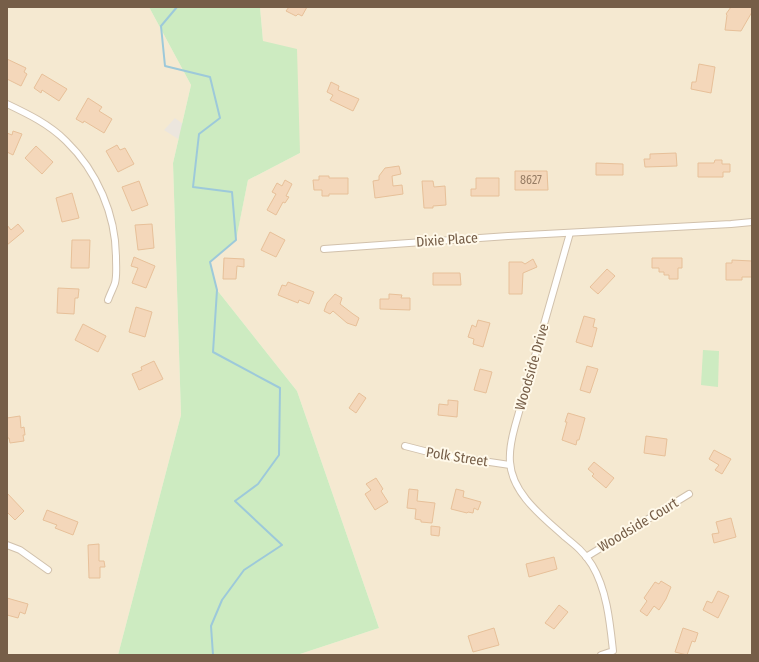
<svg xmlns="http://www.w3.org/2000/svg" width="759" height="662" font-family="'Fira Sans Condensed',sans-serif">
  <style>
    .residential { fill: #f5e9d1 }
    .industrial { fill: #ece6de }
    .green { fill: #cdebc1 }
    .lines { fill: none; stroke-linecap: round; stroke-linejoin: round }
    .stream { stroke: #9dc9da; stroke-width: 2 }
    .building { fill: #f4d7ba; stroke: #e7c099 }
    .street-casing { stroke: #d1c1ac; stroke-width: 8 }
    .street { stroke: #fff; stroke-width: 6 }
    .labels { text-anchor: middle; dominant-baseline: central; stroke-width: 4; stroke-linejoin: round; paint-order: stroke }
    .number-label { font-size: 12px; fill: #967c64 }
    .street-label { font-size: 14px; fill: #765e48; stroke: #fff9ea }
  </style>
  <rect width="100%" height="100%" fill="#fdf6e3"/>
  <g class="residential">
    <path d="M7,7h142l42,78 -18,78 8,252 -63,240h-111z"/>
    <path d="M260,7h492v648h-455l82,-27 -82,-237 -80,-101 -7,-28 26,-23 12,-59 52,-27 -37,-112z"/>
  </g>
  <path class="industrial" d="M175,118l12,9 -9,12 -14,-9z"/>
  <g class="green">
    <path d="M149,7h111l3,34 34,8 3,104 -52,27 -12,60 -26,22 7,28 80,101 82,237 -82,27h-179l63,-240 -8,-252 18,-78z"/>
    <path d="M703,350l16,1 -1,36 -17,-2z"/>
  </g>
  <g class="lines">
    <path class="stream" d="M177,7l-16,19 4,40 45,11 10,41 -21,16 -6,53 39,5 4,48 -26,22 7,28 -4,62 67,36 -1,67 -21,29 -23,17 47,44 -38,25 -22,30 -11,26 2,29"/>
  </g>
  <g class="building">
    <path d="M289,7h18l-5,9 -4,-2 -2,2 -10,-5z"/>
    <path d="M731,7h21v5l-11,19 -16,-1 2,-15 -1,-1z"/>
    <path d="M7,59l19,9 -2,4 3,2 -6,12 -14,-7z"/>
    <path d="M699,64l16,3 -4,26 -20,-4 1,-7h4z"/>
    <path d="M42,74l25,15 -8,12 -17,-11 -1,3 -7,-5z"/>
    <path d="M331,82l8,4 -1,4 21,9 -6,12 -23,-11 3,-5 -6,-3z"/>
    <path d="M88,98l14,9 -3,4 13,8 -8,14 -20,-12 -1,2 -7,-4z"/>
    <path d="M13,131l9,3 -9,21 -6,-3v-19l5,2z"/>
    <path d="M117,145l3,5 5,-2 9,16 -16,8 -12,-21z"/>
    <path d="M36,146l17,16 -11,12 -17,-16z"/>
    <path d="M676,153l1,13 -32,1 -1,-8h6v-5z"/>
    <path d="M715,160h7v4h8v8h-7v5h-25v-14h16z"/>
    <path d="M596,163l27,1v11h-27z"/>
    <path d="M399,166l2,8 -9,2 1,10 9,-1 1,9 -28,4 -2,-17 6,-1v-4l6,-8z"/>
    <path d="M515,171h32l1,19h-33z"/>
    <path d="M319,176h10v2h19v16h-19v2h-7v-6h-8l-1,-10h6z"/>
    <path d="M476,178h23v18h-28v-7h5z"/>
    <path d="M285,180l7,4 -6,12 3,1 -4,6 -2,-1 -7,13 -9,-5 9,-16 -4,-2 5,-9 5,3z"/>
    <path d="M139,181l9,24 -16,6 -10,-24z"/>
    <path d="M422,181h11l1,6 11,-1 1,19 -13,1v2h-9z"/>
    <path d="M72,193l7,25 -17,4 -6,-24z"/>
    <path d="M18,224l6,7 -17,14v-20l4,5z"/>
    <path d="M152,224l2,24 -16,2 -3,-25z"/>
    <path d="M270,232l15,8 -9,17 -15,-7z"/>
    <path d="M72,240h18l-1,28h-18z"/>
    <path d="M134,257l21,9 -9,22 -14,-5 6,-15 -7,-2z"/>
    <path d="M224,258l20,1v8l-7,-1 -1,13h-13z"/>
    <path d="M652,258h30v10h-4v11h-9v-4h-5v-3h-5v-4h-7z"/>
    <path d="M533,259l4,8 -14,6 -1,21h-13v-32h13l3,2z"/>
    <path d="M732,260l20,1v16h-10v3h-16v-17h6z"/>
    <path d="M607,269l8,7 -17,18 -8,-7z"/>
    <path d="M433,273h27l1,12h-28z"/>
    <path d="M288,282l26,10 -5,12 -10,-4 -1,3 -20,-8 4,-10 4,1z"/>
    <path d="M58,288l21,1 -1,9h-3l-1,16 -17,-1z"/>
    <path d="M335,294l7,4 -2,6 13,10 6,4 -3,8 -9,-3 -14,-12 -3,3 -6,-3 3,-8z"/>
    <path d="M389,294l13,1 -1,3h9v12l-30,-1v-10h9z"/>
    <path d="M136,307l16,5 -7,25 -16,-5z"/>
    <path d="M584,316l11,3 -2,8 4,1 -5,19 -16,-5z"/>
    <path d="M478,320l12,3 -7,24 -10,-3 1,-5 -6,-2 4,-12 4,2z"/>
    <path d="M83,324l23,12 -8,16 -23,-12z"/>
    <path d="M154,361l9,18 -24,11 -7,-16 10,-4 -1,-3z"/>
    <path d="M587,366l11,3 -8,24 -10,-3z"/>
    <path d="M480,369l12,3 -6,21 -12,-3z"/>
    <path d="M359,393l7,5 -10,15 -7,-5z"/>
    <path d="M448,400l10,1 -1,16 -19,-2 1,-11 9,1z"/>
    <path d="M568,413l17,5 -6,22h-2l-1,5 -14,-5 5,-18h-2z"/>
    <path d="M20,416l1,12 3,-1 1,8h-2l1,6 -14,2 -1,-5h-2v-20z"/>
    <path d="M646,436l21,3 -2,17 -21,-3z"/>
    <path d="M714,450l17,9 -9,15 -7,-4 4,-5 -10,-6z"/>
    <path d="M594,462l20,16 -8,10 -14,-12 2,-2 -6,-5z"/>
    <path d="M376,478l7,11 -2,2 7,11 -13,8 -10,-16 6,-4 -5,-6z"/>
    <path d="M409,489l9,1 -1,11 18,2 -3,20 -11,-1v-2l-6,-1 1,-10 -9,-1z"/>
    <path d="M456,489l8,2 -1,6 18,5 -3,8 -4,-2 -1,5 -5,-1 -1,1 -16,-4z"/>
    <path d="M7,493l17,18 -9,9 -8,-8z"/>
    <path d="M47,510l31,12 -5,13 -18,-7 2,-3 -14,-5z"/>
    <path d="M731,518l5,19 -22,6 -2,-9 7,-1 -3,-11z"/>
    <path d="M431,526l9,1 -1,9 -8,-1z"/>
    <path d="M99,544v17h5l1,6h-5v11h-11l-1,-33z"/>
    <path d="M554,557l3,12 -28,8 -3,-13z"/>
    <path d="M661,581l10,6 -5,12 -7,11 -5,-4 -7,10 -7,-5 7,-10 -3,-3 11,-16 4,2z"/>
    <path d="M718,591l11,5 -11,22 -15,-8 4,-9 5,2z"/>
    <path d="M7,598l21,6 -3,10 -5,-2 -2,6 -11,-3z"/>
    <path d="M559,605l9,7 -14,17 -9,-6z"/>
    <path d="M494,628l5,17 -26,7 -5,-16z"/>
    <path d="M683,628l15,5 -3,9 -3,-1 -5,14 -12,-3z"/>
  </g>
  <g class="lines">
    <g class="street-casing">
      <g id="street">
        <path d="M7,104c21,10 42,20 59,37 31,30 50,74 50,117 0,9 1,17 -1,25 -2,6 -5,11 -7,17"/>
        <path d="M570,233l-55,193c-3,11 -6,24 -5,36 2,32 33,55 55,75 10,8 20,16 27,28 15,25 18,58 21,86l-12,4"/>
        <path d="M324,249l184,-13 223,-12 21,-2"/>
        <path d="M405,446l31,8 74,11"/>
        <path d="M7,545l13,5 28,20"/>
        <path d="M586,557l103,-63"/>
      </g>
    </g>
    <use href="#street" class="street"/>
  </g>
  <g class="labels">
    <g class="number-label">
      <text x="531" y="180">8627</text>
    </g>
    <g class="street-label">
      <text transform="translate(447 240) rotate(-4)">Dixie Place</text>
      <text transform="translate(532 367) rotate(-74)">Woodside Drive</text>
      <text transform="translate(457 457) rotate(9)">Polk Street</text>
      <text transform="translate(638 525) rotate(-31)">Woodside Court</text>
    </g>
  </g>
  <rect width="759" height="662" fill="none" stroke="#765e48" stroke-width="16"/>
</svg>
